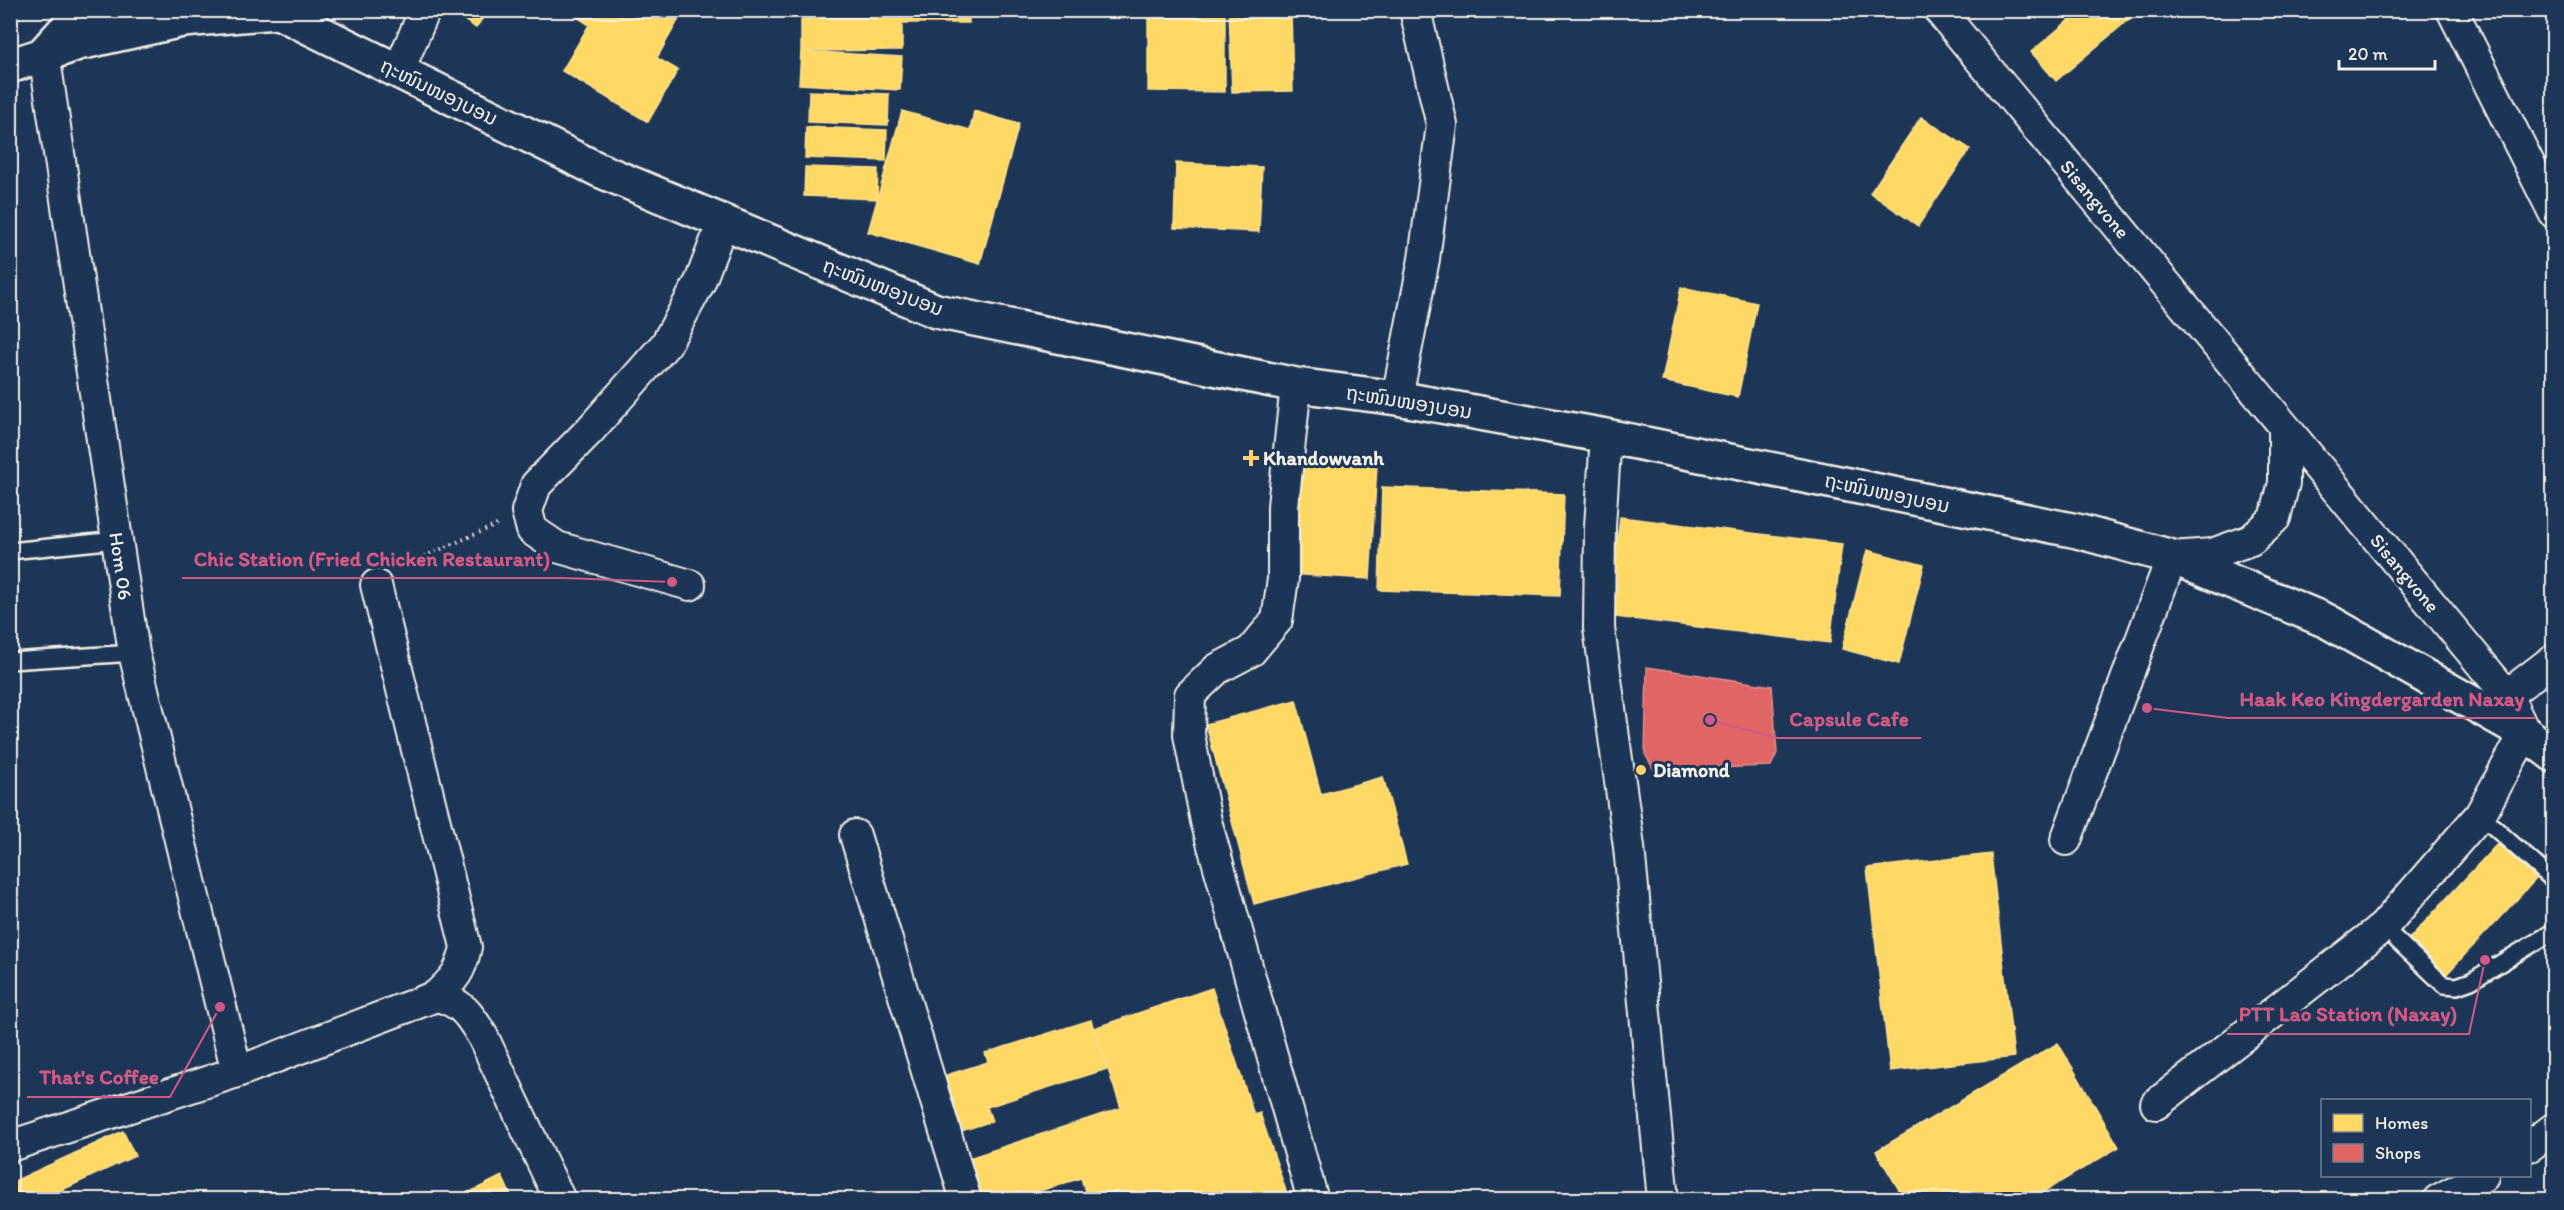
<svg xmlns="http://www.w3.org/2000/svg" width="2564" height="1210" viewBox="0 0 2564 1210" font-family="Itim,'Noto Sans Lao',sans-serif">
	<rect width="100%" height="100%" fill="#1d3557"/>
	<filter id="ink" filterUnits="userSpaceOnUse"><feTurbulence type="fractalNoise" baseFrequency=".0167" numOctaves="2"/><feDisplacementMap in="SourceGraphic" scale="12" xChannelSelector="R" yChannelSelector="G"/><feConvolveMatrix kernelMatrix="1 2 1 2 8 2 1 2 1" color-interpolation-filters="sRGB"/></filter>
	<g filter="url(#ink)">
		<!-- homes -->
		<path fill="#ffd966" stroke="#fce08d" stroke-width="1.5" d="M449,10H488L476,28Z
			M684,10L657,58L678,70L648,122L562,71L589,25L567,10Z
			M801,10H969V23H902V50L801,51Z
			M1148,10H1225V92L1148,91Z
			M1229,10H1291L1293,91L1232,92Z
			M2081,10H2140L2056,81L2031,52Z
			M801,51L902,57L900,90L799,84Z
			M809,91L889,94L888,125L808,122Z
			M902,111L970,130L974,111L1019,124L980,264L868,232Z
			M1921,117L1970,149L1918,226L1870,193Z
			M806,127L887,130L886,161L805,158Z
			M1176,163L1262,167L1259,232L1174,228Z
			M805,167L878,169L877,199L804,196Z
			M1681,287L1757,303L1738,397L1662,381Z
			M1294,461L1377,466L1370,579L1287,574Z
			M1382,487L1564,494L1560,596L1379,590Z
			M1620,517L1842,544L1830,643L1608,616Z
			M1867,550L1924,565L1899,664L1842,649Z
			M1296,700L1321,794L1383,777L1407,864L1254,904L1206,724Z
			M2498,843L2536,879L2445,976L2407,941Z
			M1991,854L2014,1057L1890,1071L1867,868Z
			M1212,988L1254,1115L1260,1113L1289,1200H1088L1081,1178L1030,1194L1032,1200H976L963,1160L1121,1108L1094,1028Z
			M1091,1020L1107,1069L987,1107L992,1121L955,1133L937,1078L988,1062L985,1053Z
			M2058,1043L2119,1147L2030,1200H1905L1876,1151Z
			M123,1131L135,1156L41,1200H10V1183Z
			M502,1176L513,1200H454Z"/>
		<!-- shops -->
		<path fill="#e06666" stroke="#e6908d" stroke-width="1.5" d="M1647,667L1772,686L1777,753L1771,766L1654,770L1645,754Z"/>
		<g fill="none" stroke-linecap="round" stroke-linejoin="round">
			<defs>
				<path id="service" d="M10,551L117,540
					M10,661L134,653
					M2480,815L2554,881
					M2383,927L2444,985L2457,986L2471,981L2554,931"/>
				<path id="minor" d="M1939,10L2507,695L2525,733L2480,815L2383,927L2156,1104
					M2452,10L2554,213
					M44,53L134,653L237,1072
					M398,72L425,10
					M1296,385L1283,506V579L1277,620L1251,651L1217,669L1190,695L1189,735L1206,821L1313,1200
					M1397,398L1424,259L1442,125L1415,10
					M1606,436L1600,526L1599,628L1629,847L1663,1200
					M690,585L557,547L532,530L527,511L536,485L590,430L666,344L700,282L723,222
					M2507,695L2554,659
					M855,835L966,1200
					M2066,840L2172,557L2212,554L2251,540L2275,518L2284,483V427
					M436,996C462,1002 470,1015 483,1037L560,1200
					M10,1146L237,1072L436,996C454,979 461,972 466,947L376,585
					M2530,1146L2554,1128
					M2438,1200L2483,1176"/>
				<path id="tertiary" d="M274,10L599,170L936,311L1296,385L1397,398L1606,436L2077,531L2172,557L2327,621L2525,733L2554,755
					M84,42L183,20L276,12
					M44,53L83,10
					M10,66C42,54 75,48 103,30"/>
			</defs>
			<!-- service casing -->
			<use href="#service" stroke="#f4f1e8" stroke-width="20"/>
			<!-- minor casing -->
			<use href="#minor" stroke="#f4f1e8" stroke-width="34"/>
			<!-- tertiary casing -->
			<use href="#tertiary" stroke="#f4f1e8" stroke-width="38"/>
			<!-- path -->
			<path stroke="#f4f1e8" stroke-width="4" stroke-dasharray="1.5 4.5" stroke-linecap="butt" d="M402,566L499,524"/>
			<!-- service -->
			<use href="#service" stroke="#1d3557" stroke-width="15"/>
			<!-- minor -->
			<use href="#minor" stroke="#1d3557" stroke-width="30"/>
			<!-- tertiary -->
			<use href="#tertiary" stroke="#1d3557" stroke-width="33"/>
		</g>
	</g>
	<!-- markers -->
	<g fill="#ffd166" stroke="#1d3557" stroke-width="2">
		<path d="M1248 449h6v6h6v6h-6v6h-6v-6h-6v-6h6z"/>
		<circle cx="1641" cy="770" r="6"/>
	</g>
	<g text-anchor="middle" stroke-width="6" stroke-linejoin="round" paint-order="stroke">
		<!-- street labels -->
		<g font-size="20" fill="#f4f1e8" stroke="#1d3557">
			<text transform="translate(439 92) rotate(26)" y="7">ຖະໜົນໜອງບອນ</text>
			<text transform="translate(2095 199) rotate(50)" y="7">Sisangvone</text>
			<text transform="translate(883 287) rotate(21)" y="7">ຖະໜົນໜອງບອນ</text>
			<text transform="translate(1409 402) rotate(9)" y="7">ຖະໜົນໜອງບອນ</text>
			<text transform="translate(1887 493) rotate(12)" y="7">ຖະໜົນໜອງບອນ</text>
			<text transform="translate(121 566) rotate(82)" y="7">Hom 06</text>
			<text transform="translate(2405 573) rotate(50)" y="7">Sisangvone</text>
		</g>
		<!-- poi labels -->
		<g font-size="20" font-weight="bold" fill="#f4f1e8" stroke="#1d3557" text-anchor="start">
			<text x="1263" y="465">Khandowvanh</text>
			<text x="1653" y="777">Diamond</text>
		</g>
	</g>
	<!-- callouts -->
	<path fill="none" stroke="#d15985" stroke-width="2" d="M672 582L563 578H182M2147 708L2228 718H2536M1710 720L1777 738H1921M2485 960L2469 1034H2227M220 1007L170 1097H27"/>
	<g fill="#d15985" stroke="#1d3557" stroke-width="2">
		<circle cx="672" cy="582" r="6"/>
		<circle cx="2147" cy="708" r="6"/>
		<circle cx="1710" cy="720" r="6"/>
		<circle cx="2485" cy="960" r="6"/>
		<circle cx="220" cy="1007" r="6"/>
	</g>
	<g font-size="21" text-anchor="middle" font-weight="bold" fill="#d15985" stroke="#1d3557" stroke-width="6" stroke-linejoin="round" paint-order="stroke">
		<text x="372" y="566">Chic Station (Fried Chicken Restaurant)</text>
		<text x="2382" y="706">Haak Keo Kingdergarden Naxay</text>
		<text x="1849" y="726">Capsule Cafe</text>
		<text x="2348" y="1021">PTT Lao Station (Naxay)</text>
		<text x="99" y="1084">That's Coffee</text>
	</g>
	<!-- margin -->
	<rect width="2564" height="1210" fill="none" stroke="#1d3557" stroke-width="36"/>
	<rect x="18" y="18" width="2528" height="1174" fill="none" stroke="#f4f1e8" stroke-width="2" filter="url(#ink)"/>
	<!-- legend -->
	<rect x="2321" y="1099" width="210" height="78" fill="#1d3557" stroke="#738091" stroke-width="1.5"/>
	<rect x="2333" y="1114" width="30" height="18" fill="#ffd966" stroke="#738091" stroke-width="1.5"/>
	<text x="2375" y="1129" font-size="18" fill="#f4f1e8">Homes</text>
	<rect x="2333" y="1144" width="30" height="18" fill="#e06666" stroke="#738091" stroke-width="1.5"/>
	<text x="2375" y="1159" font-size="18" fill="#f4f1e8">Shops</text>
	<!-- scale -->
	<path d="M2339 60v9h96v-9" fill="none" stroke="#f4f1e8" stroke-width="3"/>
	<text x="2348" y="60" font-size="18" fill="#f4f1e8" stroke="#1d3557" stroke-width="4.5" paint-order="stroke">20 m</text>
</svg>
